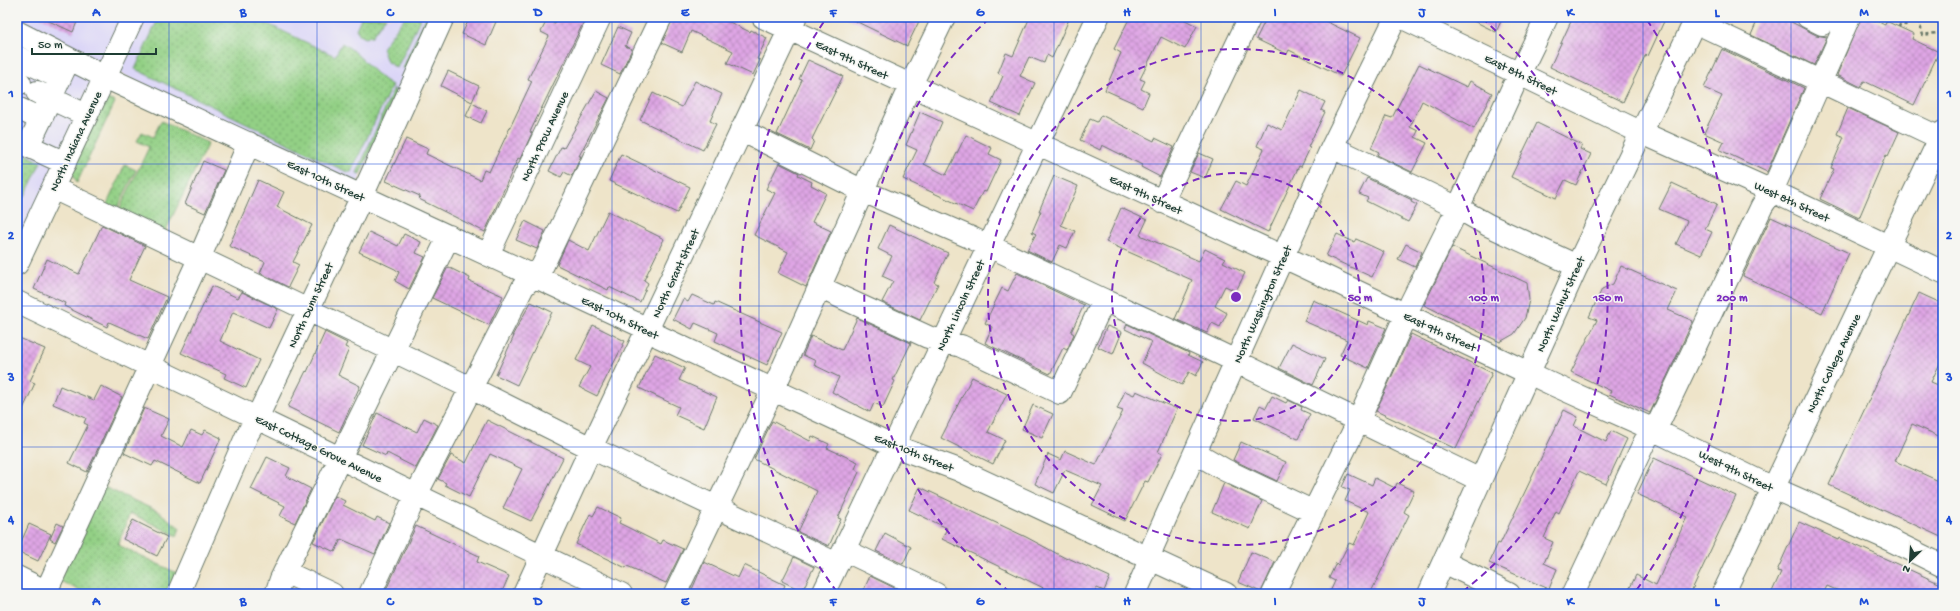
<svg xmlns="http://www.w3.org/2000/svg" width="1960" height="611" viewBox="0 0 1960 611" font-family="'Gochi Hand',sans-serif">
	<defs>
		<pattern id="grass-dots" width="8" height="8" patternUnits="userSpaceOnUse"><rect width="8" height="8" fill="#93d085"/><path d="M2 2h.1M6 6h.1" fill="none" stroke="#77aa6e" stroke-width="1.8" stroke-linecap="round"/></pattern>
		<pattern id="building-cross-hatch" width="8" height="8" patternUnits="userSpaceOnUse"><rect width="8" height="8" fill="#dfa6e5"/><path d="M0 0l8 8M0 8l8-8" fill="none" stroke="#b488ba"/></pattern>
	</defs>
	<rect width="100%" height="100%" fill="#f6f6f2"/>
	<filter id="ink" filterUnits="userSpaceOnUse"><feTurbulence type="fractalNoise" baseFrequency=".025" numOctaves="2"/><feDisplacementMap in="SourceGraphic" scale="8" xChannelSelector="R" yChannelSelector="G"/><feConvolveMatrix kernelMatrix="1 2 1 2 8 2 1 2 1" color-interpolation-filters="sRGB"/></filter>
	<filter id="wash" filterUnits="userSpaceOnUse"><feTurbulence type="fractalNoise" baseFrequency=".012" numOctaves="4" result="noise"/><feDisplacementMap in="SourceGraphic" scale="16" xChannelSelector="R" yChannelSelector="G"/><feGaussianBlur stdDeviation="0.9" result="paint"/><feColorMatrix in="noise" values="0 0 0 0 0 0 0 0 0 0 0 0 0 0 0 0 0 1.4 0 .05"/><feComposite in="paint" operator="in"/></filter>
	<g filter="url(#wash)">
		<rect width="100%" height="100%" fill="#eee4c9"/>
		<!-- built -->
		<path fill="#dbd6f7" d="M17,17H435L356,186L101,64L17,249Z"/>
		<!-- grass -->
		<path fill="url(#grass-dots)" stroke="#59865c" d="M159,17H253L335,56L342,43C361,54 372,74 392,85L351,172H347L135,69Z
			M358,17H386L372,36L365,38L360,35L356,29L361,18Z
			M405,17H421L397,68L387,62L382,48Z
			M426,17H430L407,67L402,69Z
			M394,88L396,94L360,174L357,173Z
			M105,98L115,102L77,183L71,172Z
			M161,121L208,143L164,234L118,212L149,147L137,141L142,132L153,137Z
			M17,149L41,162L25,196L19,194L21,188L17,187Z
			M125,165L136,170L116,211L106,206Z
			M100,485L159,512L180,528L177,536L130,513L118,545L179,574L171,594H87L58,580Z"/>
		<g id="blocks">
			<!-- building -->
			<path fill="url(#building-cross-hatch)" d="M40,17H79L73,32Z
				M470,17H498L486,45L462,34Z
				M558,17H586L530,132L532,133L520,159L518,158L485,232L419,199L420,196L386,181L406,139L428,149L426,154L480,180L484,170L489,172L532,81L528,79L549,36L541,32L547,20L555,23Z
				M673,17H719L750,32L751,30L767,38L757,59L760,60L753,75L727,63L733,51L691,31L682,52L662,43Z
				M847,17H921L907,46Z
				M1030,17H1070L1052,58L1047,55L1044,63L1029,57L1020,76L1035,83L1020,116L991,103L1003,76L998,73L1006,53L1013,56Z
				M1130,17H1179L1197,26L1185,49L1161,37L1140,79L1145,81L1141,89L1149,93L1143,107L1105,90L1121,53L1114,49Z
				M1267,17H1317L1360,38L1341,76L1289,50L1287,54L1256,39Z
				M1466,17H1503L1496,32Z
				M1573,17H1666L1648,56L1646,54L1623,102L1550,67Z
				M1759,17H1782L1816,35L1827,37L1814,65L1751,35Z
				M1861,17H1867L1885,25L1886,21L1914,34L1912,39L1939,52L1914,105L1864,81L1861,87L1837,75Z
				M618,27L631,33L625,46L632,49L620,74L601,65Z
				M1722,49L1804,88L1767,172L1720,150L1724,142L1704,133L1722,96L1704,88Z
				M808,60L843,76L812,139L814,141L810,150L777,134L802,80L799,79Z
				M1419,64L1467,87L1470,81L1492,93L1474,129L1422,101L1410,127L1418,131L1415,137L1427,143L1412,172L1377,155L1379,152L1371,148L1386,116L1392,118Z
				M448,71L479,86L472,102L441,86Z
				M695,81L722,94L710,121L716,124L703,150L640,120L653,93L682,107Z
				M1301,90L1325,102L1321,110L1325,112L1308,147L1310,148L1301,167L1299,166L1268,232L1221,209L1236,181L1246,186L1264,149L1257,146L1267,123L1282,130Z
				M596,91L609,98L579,156H581L572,176L564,172L561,177L549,171L561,147L564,148Z
				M472,103L487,111L481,123L466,116Z
				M1848,108L1899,132L1888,156L1886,155L1859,218L1820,199L1834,169L1831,168L1844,137L1837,134Z
				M920,112L942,122L924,164L946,175L966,135L992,148L989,154L1001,160L986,192L983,191L973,211L903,179L917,150L906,145Z
				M1101,115L1154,141L1155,138L1174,147L1160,177L1141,167L1142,165L1102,145L1100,150L1080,140L1090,119L1097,122Z
				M1537,123L1582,145L1580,149L1591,154L1576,185L1565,180L1556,198L1511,177Z
				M1199,153L1213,159L1205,178L1190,172Z
				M621,154L690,187L677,213L609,181Z
				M203,161L224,170L205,213L185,204Z
				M779,163L799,173L798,175L812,182L811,185L826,193L812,222L831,231L806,287L778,273L788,252L754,235L775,193L766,189Z
				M1054,176L1078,186L1061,225L1075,231L1067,248L1060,245L1052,262L1027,250L1036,234L1032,232L1041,211H1039Z
				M1367,178L1412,200L1411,202L1417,205L1408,222L1366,201L1368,198L1359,194Z
				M258,180L284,192L277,207L312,225L293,262L299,265L288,287L260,273L265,262L229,246Z
				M1672,183L1717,204L1705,229L1712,232L1701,255L1676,244L1687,221L1659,209Z
				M1121,208L1147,220L1140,235L1199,261L1205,249L1225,259L1223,262L1245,273L1236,291L1225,286L1215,306L1227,313L1220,327L1212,323L1207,333L1175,319L1192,280L1106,242Z
				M608,211L664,239L644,280L648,283L640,302L609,287L608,290L557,265L568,240L589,251Z
				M1771,217L1849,253L1822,313L1743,276Z
				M525,221L545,231L537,249L516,240Z
				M102,225L145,246L129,280L167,297L148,339L109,322L107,327L64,306L65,303L34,289L47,259L79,274Z
				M889,225L948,253L934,282L938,284L920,320L882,302L893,281L882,276L892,256L878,249Z
				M369,232L398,246L404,234L421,242L416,253L425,257L409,289L395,281L399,272L395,269L359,252Z
				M1337,234L1354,242L1356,239L1384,252L1372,277L1326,256Z
				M1406,244L1422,252L1415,267L1398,259Z
				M1452,247L1527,283L1529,300L1525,318L1514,334L1500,342L1424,305Z
				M1621,266L1677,291L1668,310L1693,321L1650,413L1609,394L1611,391L1571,372L1597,320L1589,317L1602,289L1613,284Z
				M448,267L470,278L469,281L503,296L489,325L432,298Z
				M1017,273L1084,305L1071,332L1074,334L1067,350L1063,348L1050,374L985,343L992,327L985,323L1002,288L1008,291Z
				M212,286L238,298L242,292L278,309L269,328L233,312L220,341L259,360L246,388L224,378L226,374L181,353Z
				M1919,293L1943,304V357L1931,382L1943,387V438L1912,424L1895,461L1943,483V538L1829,485Z
				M692,295L714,305L715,302L782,332L767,365L715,341L718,333L695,323L692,329L673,319L683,299L688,302Z
				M1313,300L1368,325L1369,321L1386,328L1368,368L1340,355L1347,340L1304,321Z
				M531,302L552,312L517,385L496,375L514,336H512Z
				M857,318L911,343L893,380L895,381L883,407L874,403L870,412L832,392L839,377L814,365L816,361L803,355L811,336L842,350Z
				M1127,324L1189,353L1188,355L1203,362L1196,376L1189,372L1182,385L1142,363L1152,342L1125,329Z
				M593,325L625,341L597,396L579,387L590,367L576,360Z
				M1107,326L1122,332L1113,354L1098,347Z
				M325,332L347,343L345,347L349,349L338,375L360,386L339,432L288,407L306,371L307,372Z
				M1411,334L1492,373L1456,449L1376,411Z
				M17,337L45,349L30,381L35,383L17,422Z
				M1292,343L1325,359L1313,385L1279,368Z
				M655,354L685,368L679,380L717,397L704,428L675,415L679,407L639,388Z
				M972,377L1007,394L988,432L1005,440L993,464L941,438Z
				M60,386L94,400L101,386L122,397L87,472L69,463L88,425L84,423L86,418L53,404Z
				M1125,391L1134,395L1136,391L1177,409L1158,452L1162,454L1148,482L1145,481L1125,521L1092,505L1102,486L1065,470L1054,493L1035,484L1048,454L1061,460L1065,451L1096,465L1123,411L1117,409Z
				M1272,396L1286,403L1288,400L1302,407L1301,410L1310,414L1298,439L1254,418L1260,405L1266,408Z
				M1033,405L1053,414L1042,438L1022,429Z
				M144,408L169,419L161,436L183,447L191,430L202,435L205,430L221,438L200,483L155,461L152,466L124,453Z
				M1564,410L1578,417L1574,426L1606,442L1611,431L1627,439L1606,484L1579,471L1559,513L1556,511L1544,538L1553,542L1544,563L1557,569L1549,589L1489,563L1498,543L1500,544Z
				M377,413L417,432L424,418L438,425L416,468L387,453L386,456L362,445Z
				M487,420L563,458L531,521L503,508L522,469L490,454L469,497L445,485L446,483L438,479L451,455L466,463Z
				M772,421L810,441L812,436L829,444L827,448L858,462L855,469L859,472L838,518L841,519L829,546L798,532L817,491L754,459Z
				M1241,442L1286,462L1277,481L1233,460Z
				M267,457L290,468L286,476L311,489L295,523L280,516L285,506L251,489Z
				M1654,458L1736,496L1690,594H1627L1636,575L1656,585L1687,517L1637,494Z
				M1348,474L1372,485L1375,478L1395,488L1397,483L1414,491L1404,512L1409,515L1370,594H1329L1335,581L1329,578L1336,563L1338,565L1349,543L1354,545L1369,512L1345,501L1350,490L1342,487Z
				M1224,483L1262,501L1250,529L1212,512Z
				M920,487L1026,537L1067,559L1068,558L1110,577L1104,591L1097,588L1094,594H1056L942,539L947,528L909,510Z
				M335,496L345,501L343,505L375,521L377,517L389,523L375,554L341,539L335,552L313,542Z
				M598,507L621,518L619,523L661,544L663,540L683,549L666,583L627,566L626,568L576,544L590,514L593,516Z
				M133,520L167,537L157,556L123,539Z
				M1799,522L1839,540L1840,538L1943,585V594H1846L1827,586L1823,594H1771L1781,572L1777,571Z
				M57,523L63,526L55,542L50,539Z
				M29,524L51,534L38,561L17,551Z
				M416,526L479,556L477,562L509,576L501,594H384Z
				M885,533L911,547L903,564L876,551Z
				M1251,552L1275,562L1261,592L1238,582Z
				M794,557L814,567L802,591L782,581Z
				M704,562L738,578L744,565L785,585L781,594H690Z
				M870,576L907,594H862Z"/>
		</g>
	</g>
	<g filter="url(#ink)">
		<use href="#blocks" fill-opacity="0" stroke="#677768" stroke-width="1"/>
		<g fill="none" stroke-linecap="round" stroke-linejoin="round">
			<defs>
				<path id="minor" d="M763,17L1303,266L1554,385L1652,429L1773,488L1884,537L1943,566
					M1401,17L1640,132L1772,191L1943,272
					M1808,17L1822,24L1825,17
					M1695,22L1940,138
					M17,32L105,77L648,329L660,337L894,446L959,470L1226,594
					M17,57L60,78
					M17,82L20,83
					M37,92L86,115
					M17,108L41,119L28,146L65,163
					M41,119L69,59
					M741,130L863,191L974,239L1104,300L1060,393L961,346L928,337L819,287
					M1332,147L1458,208L1488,225L1577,266
					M53,188L471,388L591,448L837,564
					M1162,202L1250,17
					M488,255L600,17
					M17,264L133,17
					M1104,300L1219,353L1480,480
					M17,302L621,594
					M1196,453L1225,470L1314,512
					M844,550L936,594
					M1444,562L1509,594
					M285,572L332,594
					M17,577L51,594
					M45,594L199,259L249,143
					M178,594L247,435L257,418L362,196L443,17
					M276,594L281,579L449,236
					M370,594L416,495L523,287L542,267L661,17
					M524,594L591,448L795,18
					M675,594L778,379L905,97L944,17
					M823,594L1098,17
					M1135,594L1145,572L1153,546L1332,147L1396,17
					M1273,594L1358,422L1411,303L1458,208L1513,87L1547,17
					M1573,594L1644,443L1652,429L1660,420L1762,206L1772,191L1849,17"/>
				<path id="major" d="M1429,594L1577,266L1697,17
					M1723,594L1943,132"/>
			</defs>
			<!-- minor casing -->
			<use href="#minor" stroke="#677768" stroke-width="24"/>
			<!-- major casing -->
			<use href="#major" stroke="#677768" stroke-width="24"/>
			<!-- path -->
			<path stroke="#677768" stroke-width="2.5" stroke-dasharray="3 3" stroke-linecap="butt" d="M1895,17L1896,20L1905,25L1918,19L1923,35L1943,32
				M1899,27L1901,22"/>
			<!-- minor -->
			<use href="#minor" stroke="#fff" stroke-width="22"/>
			<!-- major -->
			<use href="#major" stroke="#fff" stroke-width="22"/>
		</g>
	</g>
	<!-- grid -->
	<path fill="none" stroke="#1d4ed8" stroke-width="1" stroke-opacity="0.55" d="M169,17V594M317,17V594M464,17V594M612,17V594M759,17V594M906,17V594M1054,17V594M1201,17V594M1348,17V594M1496,17V594M1643,17V594M1791,17V594M17,164H1943M17,306H1943M17,447H1943"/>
	<!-- distance rings -->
	<g fill="none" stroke="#7b2cbf" stroke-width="2" stroke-dasharray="7 5">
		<circle cx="1236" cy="297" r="124"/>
		<circle cx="1236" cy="297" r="248"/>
		<path d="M1010 592A372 372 0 0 1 990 18M1482 18A372 372 0 0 1 1462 592"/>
		<path d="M837 592A496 496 0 0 1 825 20M1647 20A496 496 0 0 1 1635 592"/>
	</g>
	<g text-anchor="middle" stroke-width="3" stroke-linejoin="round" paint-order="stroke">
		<!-- street labels -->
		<g font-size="12" fill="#1f3d34" stroke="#f6f6f2">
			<text transform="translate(852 59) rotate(25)" y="4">East 9th Street</text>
			<text transform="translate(1521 74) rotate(26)" y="4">East 8th Street</text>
			<text transform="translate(544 136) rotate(-65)" y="4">North Prow Avenue</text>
			<text transform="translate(75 141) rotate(-65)" y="4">North Indiana Avenue</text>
			<text transform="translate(326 180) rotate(25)" y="4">East 10th Street</text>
			<text transform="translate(1146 194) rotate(25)" y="4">East 9th Street</text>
			<text transform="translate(1792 201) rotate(25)" y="4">West 8th Street</text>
			<text transform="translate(675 273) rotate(-65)" y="4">North Grant Street</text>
			<text transform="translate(1262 304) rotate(-66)" y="4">North Washington Street</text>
			<text transform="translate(1560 304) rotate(-66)" y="4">North Walnut Street</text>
			<text transform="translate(310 305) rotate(-65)" y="4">North Dunn Street</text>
			<text transform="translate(960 305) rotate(-65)" y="4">North Lincoln Street</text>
			<text transform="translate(620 317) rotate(26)" y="4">East 10th Street</text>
			<text transform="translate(1440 331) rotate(25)" y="4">East 9th Street</text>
			<text transform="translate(1833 363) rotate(-64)" y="4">North College Avenue</text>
			<text transform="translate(319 448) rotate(26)" y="4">East Cottage Grove Avenue</text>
			<text transform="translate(914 452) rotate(22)" y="4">East 10th Street</text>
			<text transform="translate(1736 470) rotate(26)" y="4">West 9th Street</text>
		</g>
	</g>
	<circle cx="1236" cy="297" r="6" fill="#7b2cbf" stroke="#f6f6f2" stroke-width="2"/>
	<g font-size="12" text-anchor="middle" font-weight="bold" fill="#7b2cbf" stroke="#f6f6f2" stroke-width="3" stroke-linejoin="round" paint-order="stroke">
		<text x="1360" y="301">50 m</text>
		<text x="1484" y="301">100 m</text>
		<text x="1608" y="301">150 m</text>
		<text x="1732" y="301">200 m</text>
	</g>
	<!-- margin -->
	<rect width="1960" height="611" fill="none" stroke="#f6f6f2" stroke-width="44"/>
	<!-- north arrow -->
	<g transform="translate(1910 561) rotate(205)" stroke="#f6f6f2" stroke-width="3" paint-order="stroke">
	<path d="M0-3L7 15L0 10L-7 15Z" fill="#1f3d34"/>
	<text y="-6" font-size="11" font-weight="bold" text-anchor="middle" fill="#1f3d34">N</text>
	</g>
	<!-- scale -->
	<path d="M32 48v6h124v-6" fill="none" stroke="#1f3d34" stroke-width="2"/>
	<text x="38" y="48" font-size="12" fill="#1f3d34" stroke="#f6f6f2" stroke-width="3" paint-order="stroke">50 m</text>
	<rect x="22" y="22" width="1916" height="567" fill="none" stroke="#1d4ed8" stroke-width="1.5"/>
	<g font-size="13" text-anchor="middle" font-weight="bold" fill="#1d4ed8">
		<text x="96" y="16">A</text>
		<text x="243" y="16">B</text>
		<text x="390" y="16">C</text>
		<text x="538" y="16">D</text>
		<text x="685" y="16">E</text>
		<text x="833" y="16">F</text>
		<text x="980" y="16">G</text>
		<text x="1127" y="16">H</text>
		<text x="1275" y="16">I</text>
		<text x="1422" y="16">J</text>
		<text x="1570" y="16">K</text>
		<text x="1717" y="16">L</text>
		<text x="1864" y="16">M</text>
		<text x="11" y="97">1</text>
		<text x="1949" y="97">1</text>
		<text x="11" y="239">2</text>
		<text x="1949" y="239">2</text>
		<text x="11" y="381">3</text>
		<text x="1949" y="381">3</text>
		<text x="11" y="523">4</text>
		<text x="1949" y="523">4</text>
		<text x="96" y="605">A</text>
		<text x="243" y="605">B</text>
		<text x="390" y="605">C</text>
		<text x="538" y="605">D</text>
		<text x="685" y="605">E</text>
		<text x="833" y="605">F</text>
		<text x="980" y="605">G</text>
		<text x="1127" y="605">H</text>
		<text x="1275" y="605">I</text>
		<text x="1422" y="605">J</text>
		<text x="1570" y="605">K</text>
		<text x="1717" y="605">L</text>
		<text x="1864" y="605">M</text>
	</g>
</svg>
